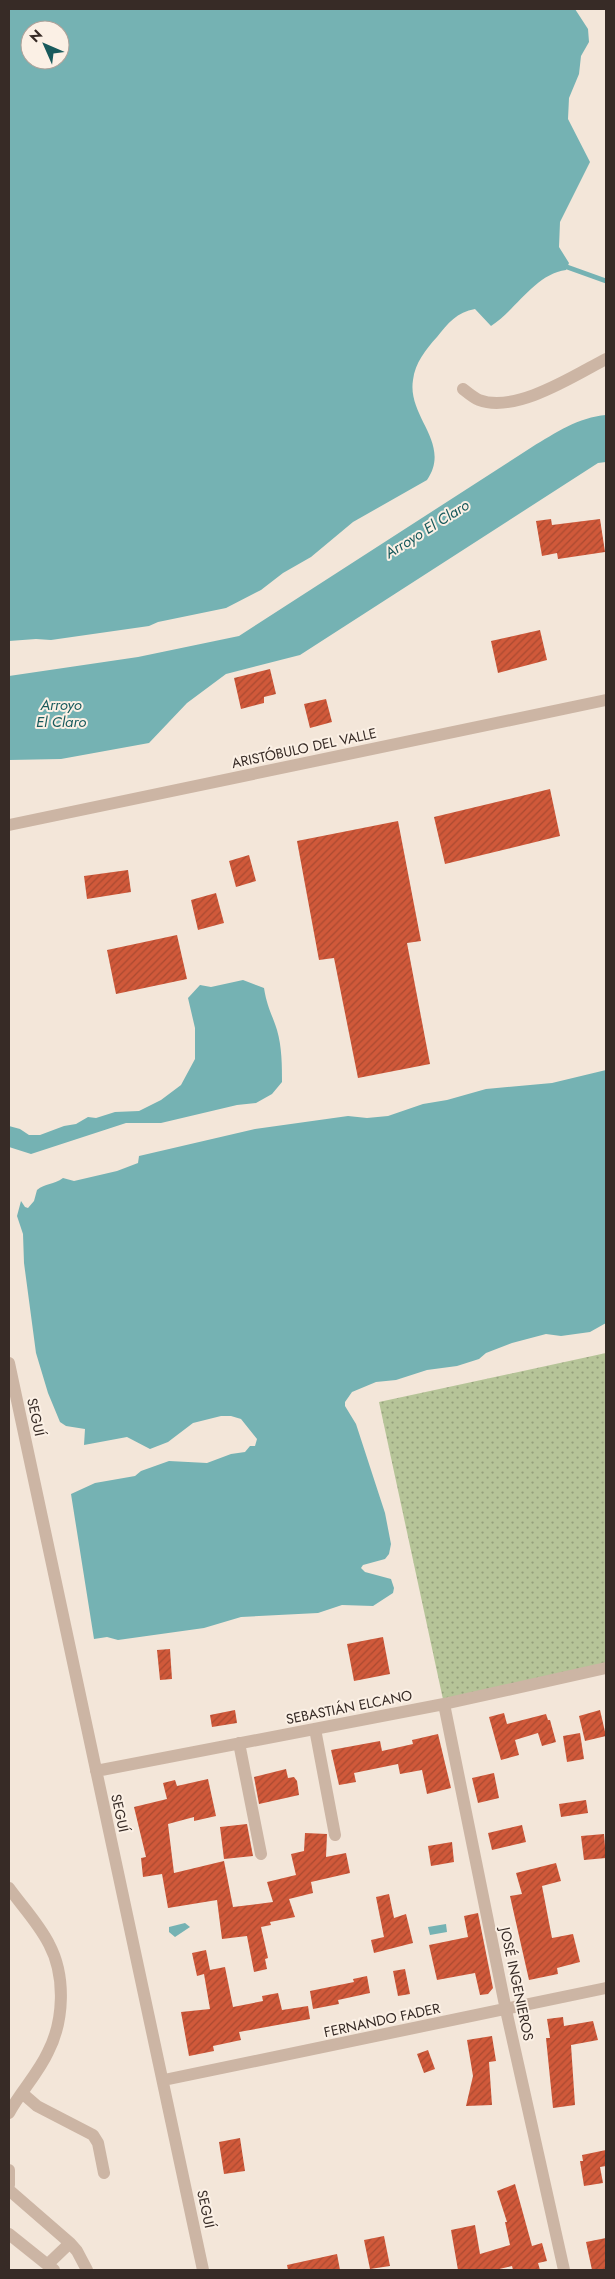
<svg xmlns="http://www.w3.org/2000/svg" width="615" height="2279" viewBox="0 0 615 2279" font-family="Jost,sans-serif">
	<defs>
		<pattern id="grass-dots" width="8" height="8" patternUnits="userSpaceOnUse" patternTransform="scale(1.25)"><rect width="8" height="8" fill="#b6c498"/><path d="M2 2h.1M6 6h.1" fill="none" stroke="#959f7c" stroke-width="1.8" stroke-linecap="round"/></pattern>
		<pattern id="building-hatch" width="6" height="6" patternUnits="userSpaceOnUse" patternTransform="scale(1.25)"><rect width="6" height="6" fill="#d0593a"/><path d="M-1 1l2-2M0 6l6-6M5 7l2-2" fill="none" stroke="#aa4a31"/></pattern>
	</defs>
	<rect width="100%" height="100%" fill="#f3e6d9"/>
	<!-- grass -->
	<path fill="url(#grass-dots)" d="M606,1353V1668L444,1704L379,1402Z"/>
	<!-- water -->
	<path fill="#75b2b3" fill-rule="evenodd" d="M9,9H575L588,29L589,42L581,56L579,74L569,98L568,119L590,162L560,222L559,247L569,263L566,270C535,274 516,310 491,326L475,309C457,312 448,323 437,337C426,349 415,363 413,380C407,417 452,443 427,480L353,522L311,557L283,573L261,590L226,608L158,622L149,626L51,640L36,639L9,641ZM30,30H60V60H30Z
		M606,415V462L598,463L300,655L226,674L187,703L149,743L61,759L9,760V676L138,657L239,636L532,447C555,433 579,417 606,415Z
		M243,980L264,988C267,1007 272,1014 277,1030C282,1047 282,1066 282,1082L272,1094L256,1103L237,1105L161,1123H126L31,1154L9,1147V1126L20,1129L29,1135H40L64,1126L76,1124L88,1117L96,1118L115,1112L139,1111L161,1100L181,1085L195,1059V1028L188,998L200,985L211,987Z
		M606,1070V1323L590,1332L561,1336L546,1334L512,1343L486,1353L479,1359L457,1366L427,1370L396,1380L376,1382L352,1392L345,1402V1406L356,1424L385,1513L391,1544L389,1554L385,1559L363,1565L361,1568L365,1572L391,1579L394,1588L393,1593L373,1606L342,1605L318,1613L241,1617L204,1628L118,1640L107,1637L94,1639L71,1494L95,1483L135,1476L141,1471L169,1461L207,1463L231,1454L245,1452L250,1446H255L257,1439L241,1419L231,1416H221L193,1423L168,1442L150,1449L127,1437L84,1445L85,1429L66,1426L60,1422L48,1393L36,1353L24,1263L23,1234L17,1216L21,1201L25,1207L28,1208L34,1201L37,1190C45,1183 54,1185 63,1178L74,1181L117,1171L138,1163L139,1156L255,1129L348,1116L367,1118L388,1116L423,1104L447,1100L486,1089L552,1083Z
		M185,1923L190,1927L175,1937L169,1932V1927Z
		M446,1924L447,1932L430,1935L428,1927Z"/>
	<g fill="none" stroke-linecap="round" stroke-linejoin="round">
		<!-- stream -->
		<path stroke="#75b2b3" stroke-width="5" d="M567,267L606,281"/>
	</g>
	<!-- building -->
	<path fill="url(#building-hatch)" d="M551,519L552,525L600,519L605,552L558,559L557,553L542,556L536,521Z
		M540,630L547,660L498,673L491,641Z
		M270,669L276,694L264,697V703L241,709L234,678Z
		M326,699L332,722L310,728L304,704Z
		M550,789L560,836L445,864L434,817Z
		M398,821L421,941L407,943L430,1064L358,1078L334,958L319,960L297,841Z
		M249,855L256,881L236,887L229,861Z
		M128,870L131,892L87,899L84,876Z
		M216,893L224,923L198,930L191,900Z
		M177,935L187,979L116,994L107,950Z
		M383,1637L390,1674L354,1681L347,1644Z
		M170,1649L172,1679L160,1680L157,1650Z
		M235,1710L237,1723L212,1727L210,1715Z
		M600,1710L606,1736L585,1741L579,1716Z
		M504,1713L507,1724L546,1714L548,1720H550L556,1742L542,1746L538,1733L515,1740L519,1755L501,1760L489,1717Z
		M580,1733L584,1759L567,1762L563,1736Z
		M438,1734L451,1788L427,1794L422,1770L400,1774L398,1764L354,1773L356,1782L339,1785L331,1750L380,1741L382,1751L413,1744L412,1740Z
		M286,1769L288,1778L294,1777L297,1781L299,1795L259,1804L254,1777Z
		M494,1773L499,1798L478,1803L472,1778Z
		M208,1779L216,1816L194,1821V1817L168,1824L174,1873L224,1861L233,1907L273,1902L267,1882L296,1875L291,1854L304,1851L305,1833L327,1834L326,1857L346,1853L350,1873L311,1882L313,1893L289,1899L295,1917L270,1922L271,1925L261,1927L268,1958L265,1959L267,1969L254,1972L247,1936L222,1939L217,1900L168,1908L162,1874L143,1877L141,1858L146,1857L134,1807L167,1799L163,1783L175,1780L177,1786Z
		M586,1800L588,1813L561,1817L559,1804Z
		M247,1824L253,1856L224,1859L220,1827Z
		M522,1825L526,1842L492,1850L488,1833Z
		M604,1834L606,1858L584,1860L581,1836Z
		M452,1842L454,1862L431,1866L428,1846Z
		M556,1863L561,1881L542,1886L552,1938L573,1934L580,1962L557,1968L558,1974L529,1980L510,1896L522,1894L516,1873Z
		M389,1894L394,1918L406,1914L413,1943L374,1953L371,1940L384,1937L376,1897Z
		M478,1913L493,1988L488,1994L480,1995L475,1973L437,1980L429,1945L468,1937L464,1916Z
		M206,1950L210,1970L225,1967L233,2007L263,2001L262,1996L278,1993L282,2010L308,2006L310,2019L239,2032L241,2040L213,2046L214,2051L189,2056L181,2012L210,2009L204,1974L197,1976L192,1953Z
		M405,1969L410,1994L398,1996L393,1971Z
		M367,1976L370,1993L338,2000L339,2004L313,2009L310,1991L354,1982L353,1979Z
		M563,2017L564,2026L593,2021L598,2040L571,2045L575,2105L553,2108L546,2038H550L547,2019Z
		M492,2036L496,2061L489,2062L492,2105L466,2106L473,2076L467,2040Z
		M428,2050L435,2069L424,2073L417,2054Z
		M240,2138L245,2171L224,2174L219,2142Z
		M606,2150V2166L600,2167L603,2183L584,2186L580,2161H583L582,2155Z
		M515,2184L532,2246L542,2243L547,2261L538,2263L540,2270H513L512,2266L495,2270H458L451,2230L475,2225L480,2254L510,2245L505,2222H507L497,2191Z
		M384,2236L390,2266L370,2269L364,2240Z
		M606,2238V2270H592L586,2242Z
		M337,2254L340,2270H288L287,2265Z"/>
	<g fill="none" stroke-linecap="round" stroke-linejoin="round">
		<!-- minor -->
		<path stroke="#ccb5a4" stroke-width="12" d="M463,389C468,393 474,398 479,400C516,414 575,375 606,359
			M9,825L606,700
			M9,1363L203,2270
			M444,1704L506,2010L564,2270
			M315,1729L335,1835
			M239,1743L261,1854
			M96,1771L444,1704L606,1668
			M9,1888C22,1906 39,1924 49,1944C66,1976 64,2021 48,2052C38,2074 20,2092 9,2113
			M164,2080L606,1988
			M22,2093L37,2106L93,2135L98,2143L104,2173
			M9,2170V2185
			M9,2190L70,2243L77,2251L87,2270
			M9,2234L54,2270
			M48,2264L70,2243"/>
	</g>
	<g text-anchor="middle" stroke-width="4" stroke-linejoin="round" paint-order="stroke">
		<!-- street labels -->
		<g font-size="14" fill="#372b26" stroke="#fbf0e5">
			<text transform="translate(304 748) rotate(-12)" y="5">ARISTÓBULO DEL VALLE</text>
			<text transform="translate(36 1417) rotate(78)" y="5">SEGUÍ</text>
			<text transform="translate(349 1707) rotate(-11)" y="5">SEBASTIÁN ELCANO</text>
			<text transform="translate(120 1813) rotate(78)" y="5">SEGUÍ</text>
			<text transform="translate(517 1984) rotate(78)" y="5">JOSÉ INGENIEROS</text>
			<text transform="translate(382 2020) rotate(-12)" y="5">FERNANDO FADER</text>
			<text transform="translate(206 2209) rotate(78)" y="5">SEGUÍ</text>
		</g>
		<!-- water labels -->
		<g font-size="15" font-style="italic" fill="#185a5c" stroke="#fbf0e5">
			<text transform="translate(427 529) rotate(-32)" y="5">Arroyo El Claro</text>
			<text x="61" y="710">Arroyo<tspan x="61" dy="17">El Claro</tspan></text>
		</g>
	</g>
	<!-- border -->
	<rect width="615" height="2279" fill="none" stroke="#372b26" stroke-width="20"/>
	<!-- north arrow -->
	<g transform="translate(45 45) rotate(315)"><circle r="24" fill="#fbf0e5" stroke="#ada199"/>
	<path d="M0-4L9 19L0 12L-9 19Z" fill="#185a5c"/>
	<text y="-8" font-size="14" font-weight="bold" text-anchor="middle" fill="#372b26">N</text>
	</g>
</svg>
